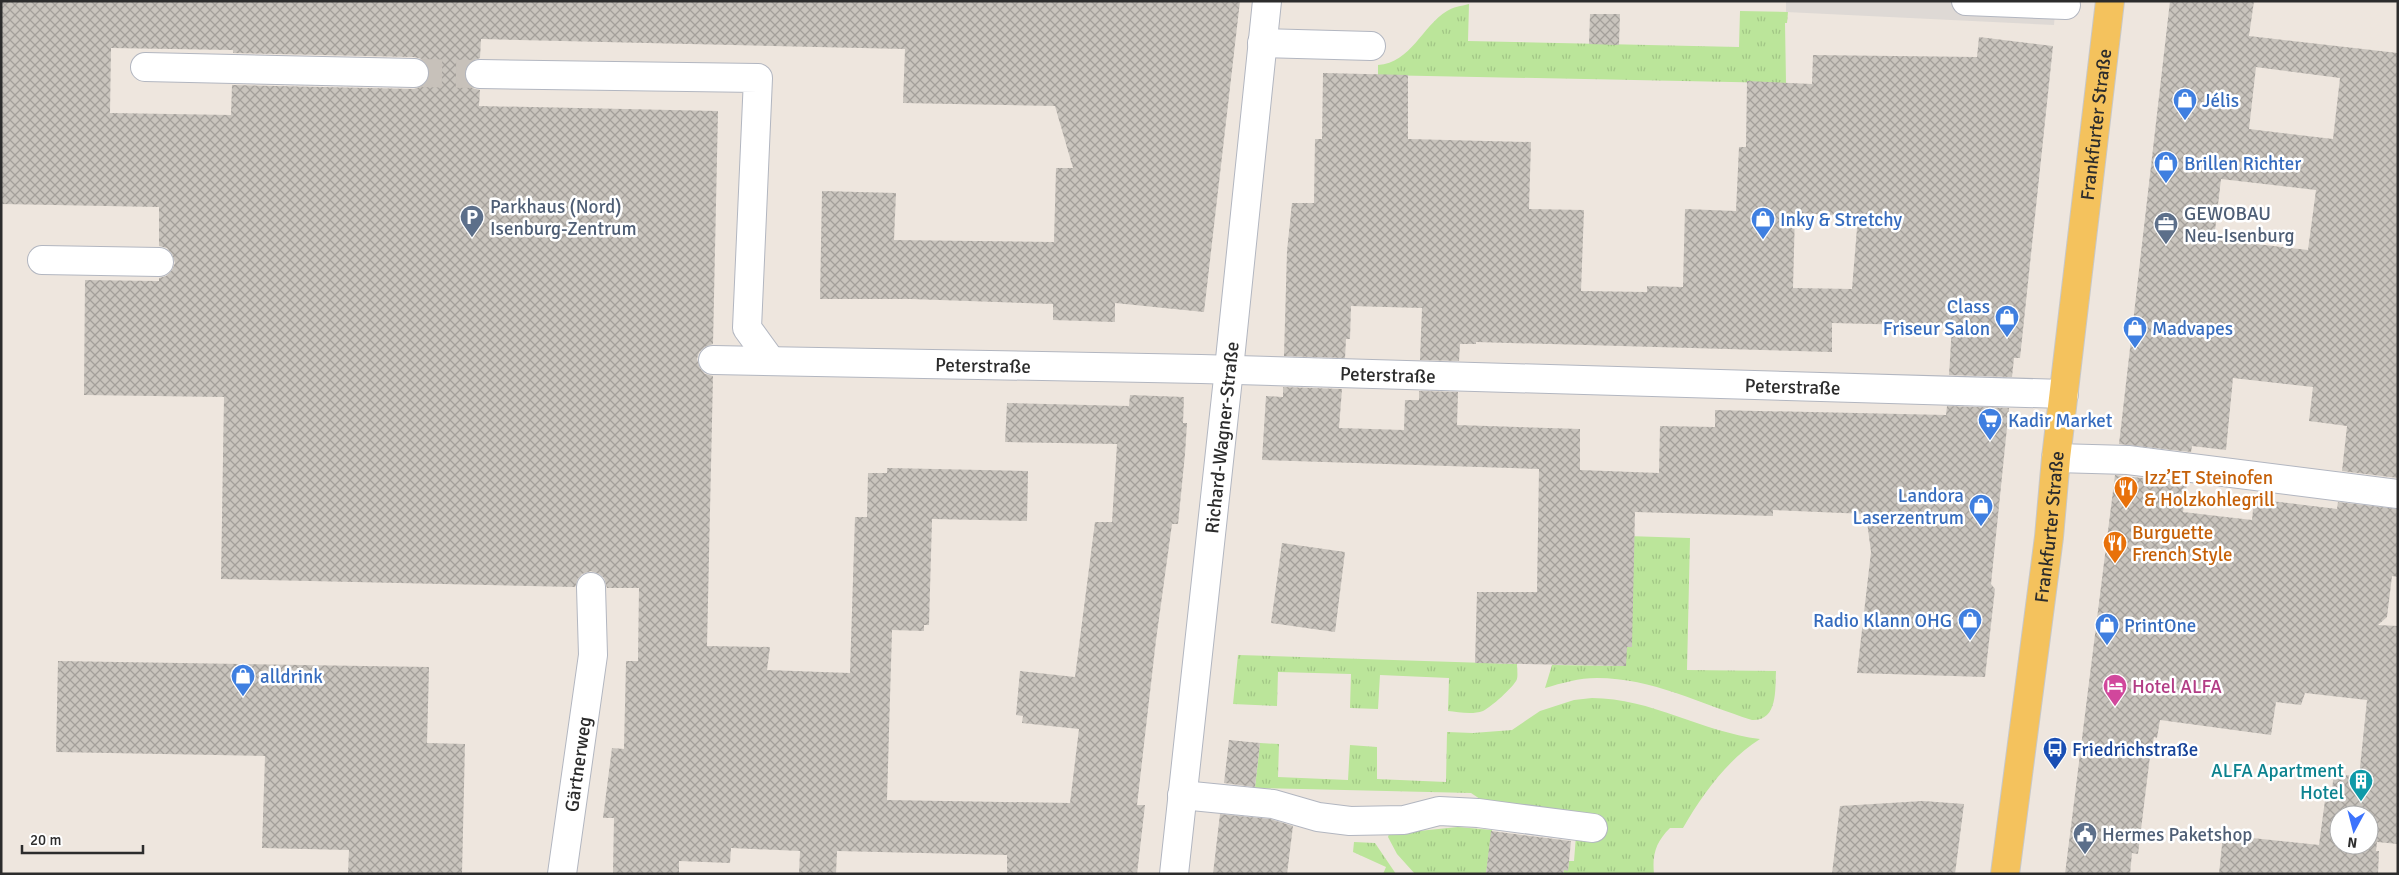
<svg xmlns="http://www.w3.org/2000/svg" width="2399" height="875" viewBox="0 0 2399 875" font-family="Signika,sans-serif">
	<defs>
		<pattern id="grass-tufts" width="24" height="20" patternUnits="userSpaceOnUse" patternTransform="scale(1.25)"><rect width="24" height="20" fill="#bbe59a"/><path d="M3 7l-1-3M5 7V3M7 7l1-3M15 17l-1-3M17 17v-4M19 17l1-3" fill="none" stroke="#a1c585"/></pattern>
		<pattern id="building-cross-hatch" width="8" height="8" patternUnits="userSpaceOnUse" patternTransform="scale(1.25)"><rect width="8" height="8" fill="#c9c4bd"/><path d="M0 0l8 8M0 8l8-8" fill="none" stroke="#a39f9a"/></pattern>
	</defs>
	<rect width="100%" height="100%" fill="#eee6de"/>
	<!-- grass -->
	<path fill="url(#grass-tufts)" d="M1469,4L1468,41L1739,47L1740,11L1788,12L1787,23H1785L1786,83L1378,75V65C1411,63 1422,26 1447,11C1453,7 1461,6 1469,4Z
		M1627,536L1690,538L1687,670L1776,671C1775,690 1778,721 1752,720C1701,704 1652,678 1597,678C1579,678 1562,683 1545,688L1552,665L1626,666Z
		M1238,655L1517,664C1517,668 1518,675 1517,679C1514,687 1490,708 1483,711C1472,715 1458,712 1448,711L1449,678L1380,675L1378,709L1350,708L1351,674L1278,672L1277,706L1233,704Z
		M1592,698C1651,698 1702,732 1760,739C1727,760 1702,795 1683,828H1670C1656,842 1652,854 1654,874H1563L1564,870H1568L1569,861H1574L1576,836L1480,799L1471,793L1255,788L1260,743L1279,744L1278,777L1348,780L1350,745L1377,747V779L1446,782L1447,732L1473,733L1512,730L1540,711L1574,700Z
		M1458,827L1492,830L1486,874H1415L1397,854L1388,837L1389,834Z
		M1354,842L1375,843L1396,874H1383L1386,867L1353,852Z"/>
	<!-- plaza -->
	<path fill="#ded9d5" d="M1786,1H2056L2054,25L1786,12Z"/>
	<!-- building -->
	<path fill="url(#building-cross-hatch)" fill-rule="evenodd" d="M1,1H1240L1204,312L1115,303V322L1053,320V304L911,299H820L822,191L896,193L894,240L1054,242L1056,168H1073L1055,106L903,103L905,49L481,39L480,58L472,61L466,66L464,73L467,82L472,88L480,90L479,106L718,111L713,344L705,347L699,352L697,359L700,368L705,374L713,376L707,646L770,647L767,670L850,673L855,517H867L868,473H887V468L1028,471L1027,521L932,519L929,625H924V631L892,630L887,800L1070,803L1079,729L1022,723L1023,716L1016,715L1020,671L1075,677L1095,522H1112L1117,444L1005,442L1007,403L1129,406L1130,395L1184,397L1183,423H1187L1185,454L1178,524H1172L1156,640L1137,805H1145L1137,874H1007V855L837,851L836,874H799L800,851L731,848L730,863L679,861V874H613L614,818H603L612,748L624,749L626,661H638L639,588H607L604,578L599,574L591,571L582,574L578,579L575,587L221,579L224,397L84,395L85,280L159,281V278L166,276L172,270L175,263L172,254L167,248L159,246V207L1,204ZM111,48L233,50V53L414,57L422,59L427,65L430,74L427,82L422,86L414,89L232,85L231,115L110,113Z
		M2170,1H2254L2249,36L2398,53V478L2342,471L2347,426L2309,421L2313,387L2233,378L2226,450L2192,446L2191,452L2119,444ZM2256,67L2340,78L2333,139L2249,129ZM2221,179L2316,190L2308,250L2214,239Z
		M1590,14H1620L1619,45L1589,44Z
		M1979,37L2053,46L2020,358H2014L2012,377L1949,375L1952,326L1832,323V352L1476,342V344H1460L1459,361L1420,360L1422,308L1351,306L1350,339H1346L1345,358L1284,356L1287,251L1292,203H1314L1315,139H1322L1323,73L1408,75V139L1531,142L1529,209L1584,210L1581,291L1647,292V286L1683,287L1685,209L1736,211L1739,147H1746L1747,81L1812,84L1813,55L1977,57ZM1795,213L1858,216L1852,289L1793,288Z
		M1283,387L1342,389L1339,428L1404,430L1405,400H1419V391L1458,392L1457,425L1580,429V470L1659,473L1660,426L1715,427V410L1946,415L1947,406L2009,408L1991,584L1995,589L1985,677L1857,673L1871,552L1866,514L1773,510V516L1635,512L1632,647H1627L1626,666L1475,663L1477,592H1537L1539,469L1262,460L1266,396L1283,397Z
		M2115,475L2187,483L2183,512L2252,520L2254,499L2337,509L2338,502L2398,509V577L2392,576L2387,617L2378,625L2398,626V844L2377,842L2376,851H2379L2378,874H2219L2223,835L2319,845L2326,793L2332,789L2334,773L2359,777L2367,700L2305,693L2301,705L2276,702L2271,735L2160,720L2157,738L2154,737L2150,756L2138,854L2132,853L2130,874H2065ZM2339,815H2369V845H2339Z
		M1282,543L1345,552L1335,632L1271,623Z
		M58,661L429,667L427,743L465,744L462,874H348L349,850L262,848L265,756L56,752Z
		M1229,740L1260,743L1255,787L1224,783Z
		M1923,801L1964,804L1955,874H1832L1840,806Z
		M1220,814L1270,819L1293,826L1287,874H1213Z
		M1491,831L1571,841L1568,871L1564,870L1563,874H1486Z"/>
	<g fill="none" stroke-linecap="round" stroke-linejoin="round">
		<!-- minor-tunnel -->
		<path stroke="#c7c1ba" stroke-width="28" stroke-dasharray="28 14" stroke-linecap="butt" d="M414,73L480,74"/>
		<defs>
			<g id="minor">
				<path d="M1966,1L2066,5"/>
				<path d="M1262,43L1371,46"/>
				<path d="M145,67L414,73"/>
				<path d="M480,74L758,78L747,328L771,361"/>
				<path d="M42,260L159,262"/>
				<path id="s1" d="M713,360L1201,369L2064,394"/>
				<path d="M2056,458L2128,460L2398,494"/>
				<path d="M1182,795L1273,804L1318,817L1350,821L1404,820L1439,811L1478,813L1593,828"/>
				<path id="s2" d="M562,874L593,655L591,587"/>
				<path id="s3" d="M1174,874L1229,369L1267,1"/>
			</g>
			<g id="major">
				<path id="s4" d="M2005,874L2049,537L2056,458L2110,1"/>
			</g>
		</defs>
		<!-- minor casing -->
		<use href="#minor" stroke="#b2b6c0" stroke-width="30"/>
		<!-- major casing -->
		<use href="#major" stroke="#c8c8c8" stroke-width="30"/>
		<!-- minor -->
		<use href="#minor" stroke="#fff" stroke-width="28"/>
		<!-- major -->
		<use href="#major" stroke="#f4c25d" stroke-width="28"/>
	</g>
	<!-- icons -->
	<defs>
		<symbol id="shop-pin" viewBox="-11 -11 22 30"><path d="M0 17L-7.5 6A9.5 9.5 0 1 1 7.5 6Z" fill="#3f7fe0" stroke="#fff"/><path d="M-5-2.5h2.3a2.7 3.5 0 0 1 5.4 0H5L5.5 6h-11ZM-1.5-2.5h3a1.5 2.3 0 0 0-3 0Z" fill="#fff"/></symbol>
		<symbol id="parking-pin" viewBox="-11 -11 22 30"><path d="M0 17L-7.5 6A9.5 9.5 0 1 1 7.5 6Z" fill="#5c6f8a" stroke="#fff"/><path d="M-3.5-5.5H1a3.5 3.5 0 0 1 0 7H-1V5.5H-3.5ZM-1-3.4V-.6H.8a1.4 1.4 0 0 0 0-2.8Z" fill="#fff"/></symbol>
		<symbol id="office-pin" viewBox="-11 -11 22 30"><path d="M0 17L-7.5 6A9.5 9.5 0 1 1 7.5 6Z" fill="#5c6f8a" stroke="#fff"/><path d="M-6-3h4V-5.5h4V-3h4V5H-6ZM-1-4.5V-3h2v-1.5ZM-6 0V1H6V0Z" fill="#fff"/></symbol>
		<symbol id="supermarket-pin" viewBox="-11 -11 22 30"><path d="M0 17L-7.5 6A9.5 9.5 0 1 1 7.5 6Z" fill="#3f7fe0" stroke="#fff"/><path d="M-6-5.5h2.5l.6 2H6L4.5 2H-2.5L-4.4-4H-6ZM-1.5 3.2a1.3 1.3 0 1 0 .1 0ZM3 3.2a1.3 1.3 0 1 0 .1 0Z" fill="#fff"/></symbol>
		<symbol id="restaurant-pin" viewBox="-11 -11 22 30"><path d="M0 17L-7.5 6A9.5 9.5 0 1 1 7.5 6Z" fill="#e8710a" stroke="#fff"/><path d="M-5-6h1v4h1v-4h1v4h1v-4h1v5L-1.5 .5V6h-2V.5L-5-1ZM5-6V6H3V1.5H1.5Q1.5-4 5-6Z" fill="#fff"/></symbol>
		<symbol id="hotel-pin" viewBox="-11 -11 22 30"><path d="M0 17L-7.5 6A9.5 9.5 0 1 1 7.5 6Z" fill="#d1479c" stroke="#fff"/><path d="M-6-4.5h1.5V1H6V5H4.5V3h-9V5H-6ZM-4 0a1.8 1.8 0 1 1 3.6 0ZM.5 0V-2.5h3Q6-2.5 6 0Z" fill="#fff"/></symbol>
		<symbol id="bus-pin" viewBox="-11 -11 22 30"><path d="M0 17L-7.5 6A9.5 9.5 0 1 1 7.5 6Z" fill="#1a4fb4" stroke="#fff"/><path d="M-5-6H5V4H4V6H2V4H-2V6H-4V4H-5ZM-3.5-4V0h7V-4ZM-3.5 1.2v1.5H-2V1.2ZM2 1.2v1.5H3.5V1.2Z" fill="#fff"/></symbol>
		<symbol id="building-pin" viewBox="-11 -11 22 30"><path d="M0 17L-7.5 6A9.5 9.5 0 1 1 7.5 6Z" fill="#0f9aa8" stroke="#fff"/><path d="M-4-6H4V6H1V3H-1V6H-4ZM-2.5-4.3h1.7v1.8h-1.7ZM.8-4.3h1.7v1.8H.8ZM-2.5-1h1.7V.8h-1.7ZM.8-1h1.7V.8H.8Z" fill="#fff"/></symbol>
		<symbol id="civic-pin" viewBox="-11 -11 22 30"><path d="M0 17L-7.5 6A9.5 9.5 0 1 1 7.5 6Z" fill="#5c6f8a" stroke="#fff"/><path d="M-.6-6.5H3V-4.5H.6V-3L4-1V1h2V6H-6V1h2V-1L-.6-3ZM-1.2 2.5V6h2.4V2.5Z" fill="#fff"/></symbol>
	</defs>
	<g fill-rule="evenodd">
		<use href="#shop-pin" x="2171" y="86" width="28" height="38"/>
		<use href="#shop-pin" x="2152" y="149" width="28" height="38"/>
		<use href="#parking-pin" x="458" y="203" width="28" height="38"/>
		<use href="#shop-pin" x="1749" y="205" width="28" height="38"/>
		<use href="#office-pin" x="2152" y="210" width="28" height="38"/>
		<use href="#shop-pin" x="1993" y="303" width="28" height="38"/>
		<use href="#shop-pin" x="2121" y="314" width="28" height="38"/>
		<use href="#supermarket-pin" x="1976" y="406" width="28" height="38"/>
		<use href="#restaurant-pin" x="2112" y="474" width="28" height="38"/>
		<use href="#shop-pin" x="1967" y="492" width="28" height="38"/>
		<use href="#restaurant-pin" x="2101" y="529" width="28" height="38"/>
		<use href="#shop-pin" x="1956" y="606" width="28" height="38"/>
		<use href="#shop-pin" x="2093" y="611" width="28" height="38"/>
		<use href="#shop-pin" x="229" y="662" width="28" height="38"/>
		<use href="#hotel-pin" x="2101" y="672" width="28" height="38"/>
		<use href="#bus-pin" x="2041" y="735" width="28" height="38"/>
		<use href="#building-pin" x="2347" y="767" width="28" height="38"/>
		<use href="#civic-pin" x="2071" y="820" width="28" height="38"/>
	</g>
	<g text-anchor="middle" stroke-width="5" stroke-linejoin="round" paint-order="stroke">
		<!-- shop labels -->
		<g font-size="19" fill="#366cbe" stroke="#fff" text-anchor="start">
			<text x="2202" y="107">Jélis</text>
			<text x="2184" y="170">Brillen Richter</text>
			<text x="1780" y="226">Inky &amp; Stretchy</text>
			<text x="1990" y="313" text-anchor="end">Class<tspan x="1990" dy="22">Friseur Salon</tspan></text>
			<text x="2152" y="335">Madvapes</text>
			<text x="2008" y="427">Kadir Market</text>
			<text x="1964" y="502" text-anchor="end">Landora<tspan x="1964" dy="22">Laserzentrum</tspan></text>
			<text x="1952" y="627" text-anchor="end">Radio Klann OHG</text>
			<text x="2124" y="632">PrintOne</text>
			<text x="260" y="683">alldrink</text>
		</g>
		<!-- street labels -->
		<g font-size="19" fill="#2c2c2c" stroke="#fff">
			<text dy="7" stroke="none"><textPath href="#s4" startOffset="755">Frankfurter Straße</textPath></text>
			<text dy="7" stroke="none"><textPath href="#s1" startOffset="270">Peterstraße</textPath></text>
			<text dy="7" stroke="none"><textPath href="#s1" startOffset="675">Peterstraße</textPath></text>
			<text dy="7" stroke="none"><textPath href="#s1" startOffset="1080">Peterstraße</textPath></text>
			<text dy="7" stroke="none"><textPath href="#s3" startOffset="439">Richard-Wagner-Straße</textPath></text>
			<text dy="7" stroke="none"><textPath href="#s4" startOffset="350">Frankfurter Straße</textPath></text>
			<text dy="7" stroke="none"><textPath href="#s2" startOffset="111">Gärtnerweg</textPath></text>
		</g>
		<!-- service labels -->
		<g font-size="19" fill="#4e5e75" stroke="#fff" text-anchor="start">
			<text x="490" y="213">Parkhaus (Nord)<tspan x="490" dy="22">Isenburg-Zentrum</tspan></text>
			<text x="2184" y="220">GEWOBAU<tspan x="2184" dy="22">Neu-Isenburg</tspan></text>
			<text x="2102" y="841">Hermes Paketshop</text>
		</g>
		<!-- food labels -->
		<g font-size="19" fill="#c56008" stroke="#fff" text-anchor="start">
			<text x="2144" y="484">Izz’ET Steinofen<tspan x="2144" dy="22">&amp; Holzkohlegrill</tspan></text>
			<text x="2132" y="539">Burguette<tspan x="2132" dy="22">French Style</tspan></text>
		</g>
		<!-- hotel labels -->
		<g font-size="19" fill="#b23c85" stroke="#fff" text-anchor="start">
			<text x="2132" y="693">Hotel ALFA</text>
		</g>
		<!-- transit labels -->
		<g font-size="19" fill="#164399" stroke="#fff" text-anchor="start">
			<text x="2072" y="756">Friedrichstraße</text>
		</g>
		<!-- culture labels -->
		<g font-size="19" fill="#0d838f" stroke="#fff" text-anchor="end">
			<text x="2344" y="777">ALFA Apartment<tspan x="2344" dy="22">Hotel</tspan></text>
		</g>
	</g>
	<!-- border -->
	<rect width="2399" height="875" fill="none" stroke="#2c2c2c" stroke-width="5"/>
	<!-- north arrow -->
	<g transform="translate(2354 830) rotate(187)"><circle r="24" fill="#ffffff" stroke="#ababab"/>
	<path d="M0-4L9 19L0 12L-9 19Z" fill="#3c73fd"/>
	<text y="-8" font-size="14" font-weight="bold" text-anchor="middle" fill="#2c2c2c">N</text>
	</g>
	<!-- scale -->
	<path d="M22 845v8h121v-8" fill="none" stroke="#2c2c2c" stroke-width="2.5"/>
	<text x="30" y="845" font-size="15" fill="#2c2c2c" stroke="#ffffff" stroke-width="4" paint-order="stroke">20 m</text>
</svg>
